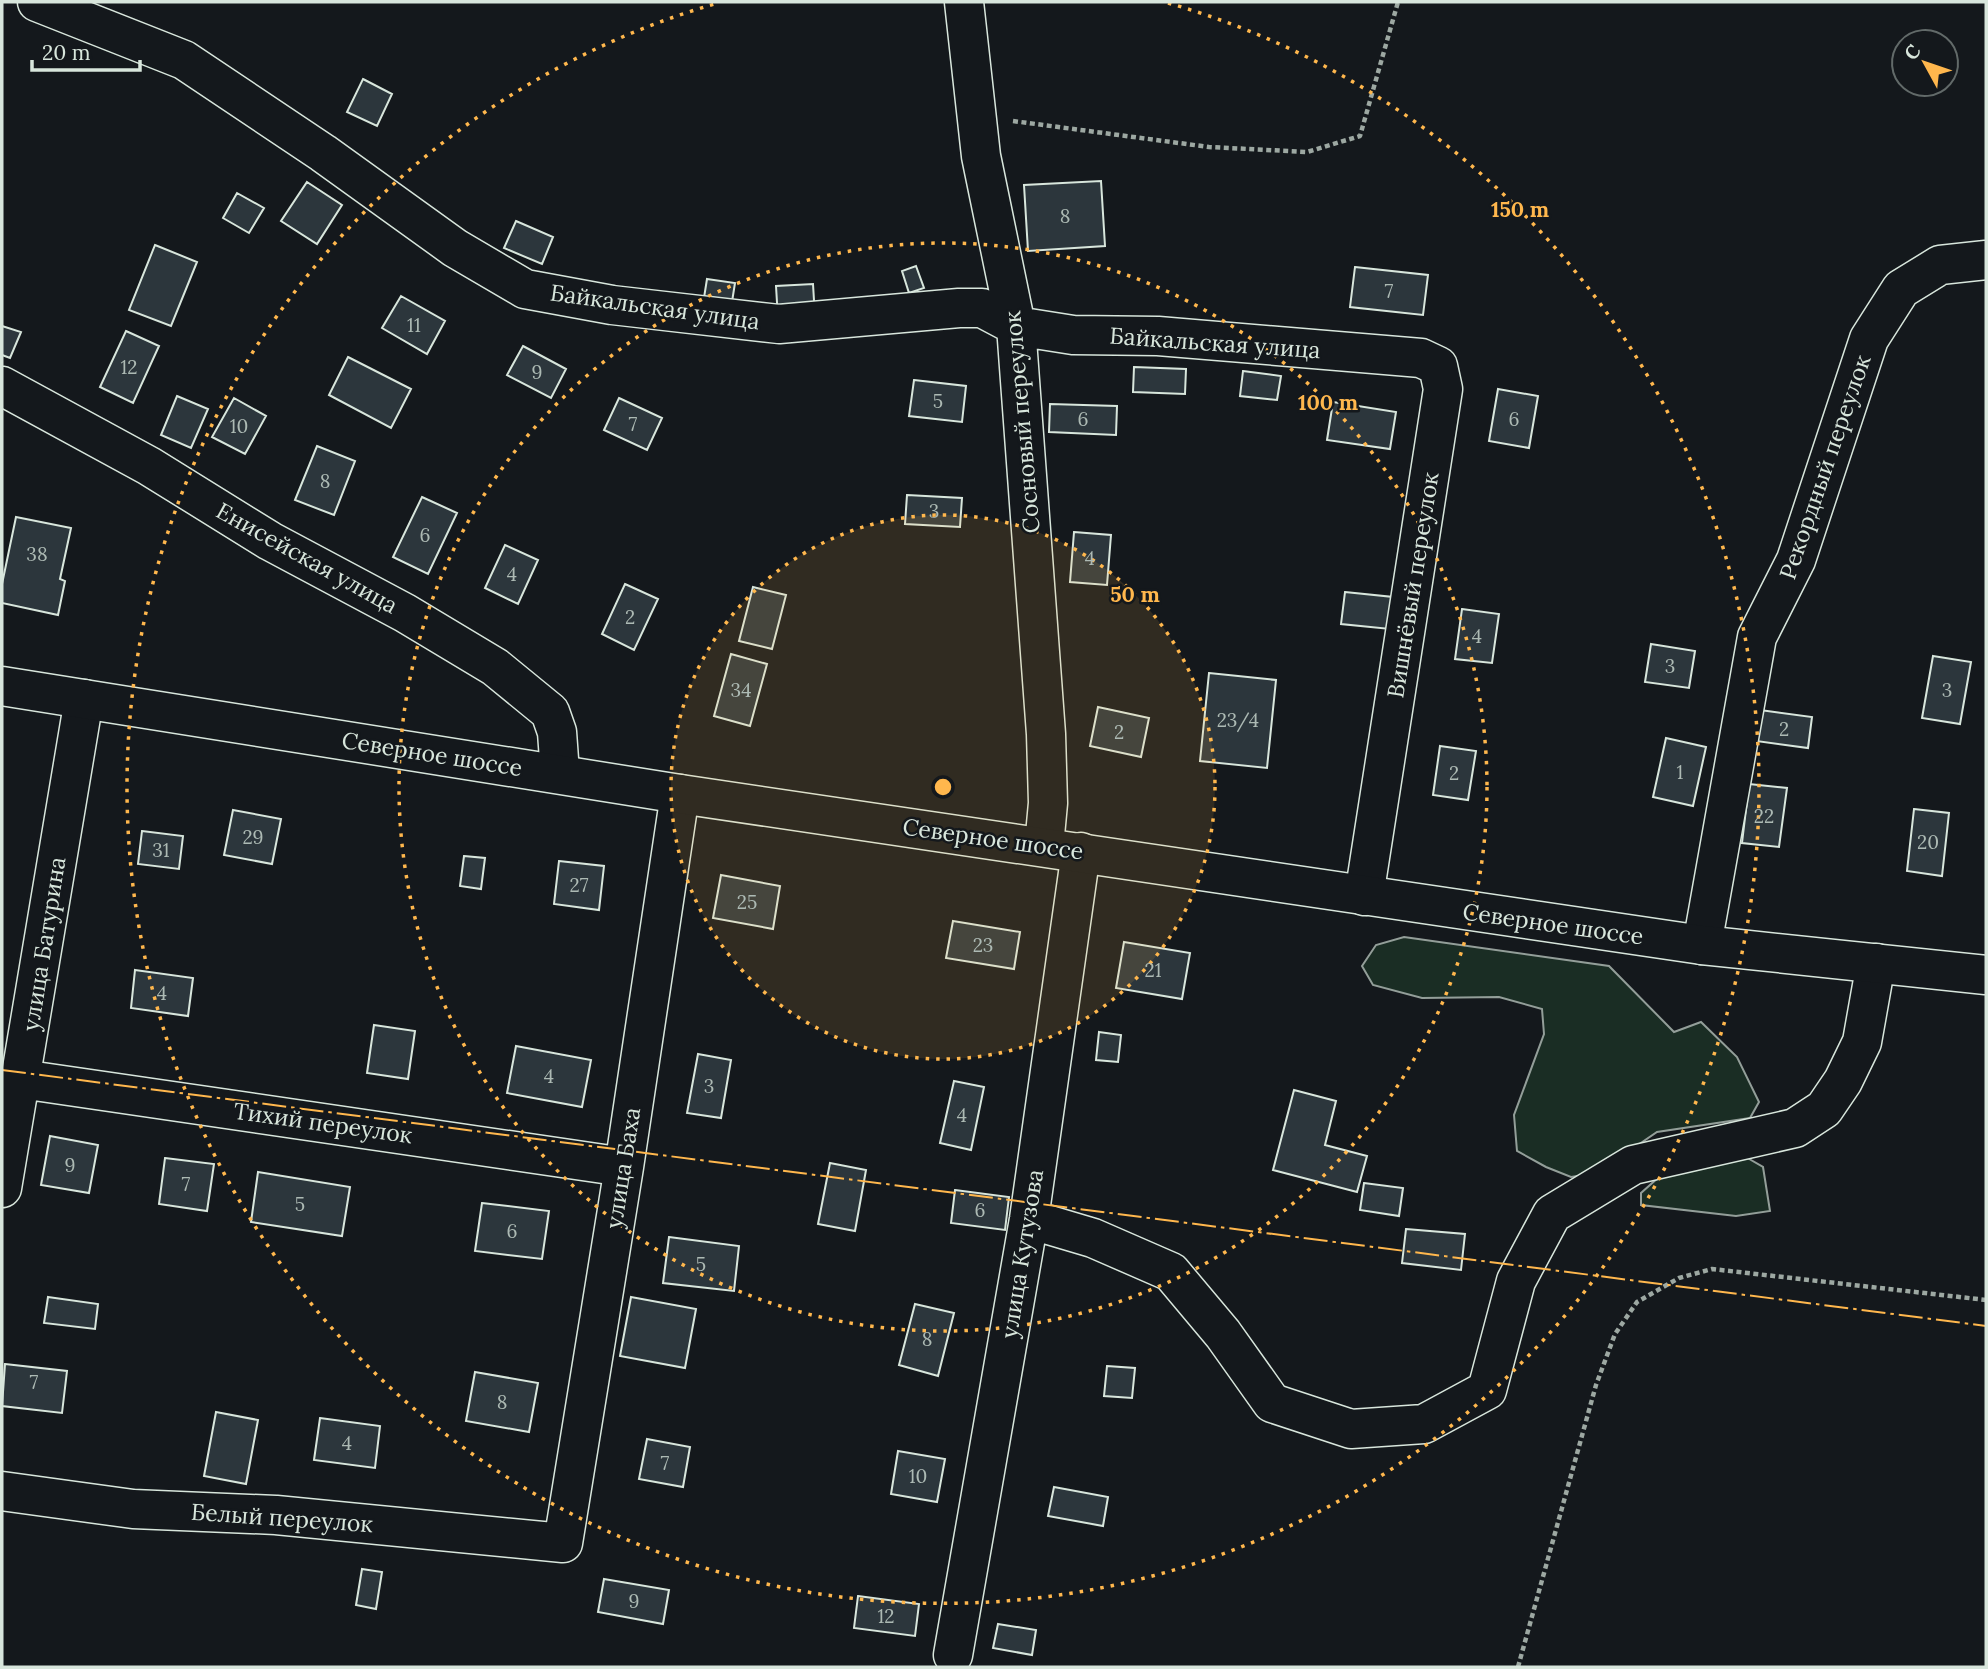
<svg xmlns="http://www.w3.org/2000/svg" width="1988" height="1669" viewBox="0 0 1988 1669" font-family="Lora,serif">
	<rect width="100%" height="100%" fill="#14181c"/>
	<!-- green -->
	<path fill="#1a2d24" stroke="#939e99" stroke-width="2" d="M1404,937L1609,966L1674,1032L1701,1022L1737,1057L1759,1102L1750,1118L1657,1132L1597,1173L1571,1177L1546,1167L1517,1151L1514,1115L1544,1034L1542,1009L1499,997L1422,998L1373,985L1362,966L1376,945Z
		M1744,1156L1763,1167L1770,1211L1736,1216L1641,1205V1193L1659,1177Z"/>
	<!-- building -->
	<path fill="#2c363c" stroke="#d8e6dc" stroke-width="2" d="M363,79L392,94L377,126L347,112Z
		M1101,181L1105,246L1028,251L1024,185Z
		M307,182L342,205L317,244L281,221Z
		M237,193L264,208L249,233L223,218Z
		M516,221L553,237L542,264L504,248Z
		M155,245L197,262L171,326L129,310Z
		M916,266L924,288L909,293L902,271Z
		M1355,267L1428,275L1423,315L1350,307Z
		M707,279L735,283L731,308L703,304Z
		M813,284L815,317L778,319L776,286Z
		M401,296L445,321L427,354L382,328Z
		M2,326L21,332L10,358L2,355Z
		M126,331L159,346L133,403L100,387Z
		M523,346L566,369L551,398L507,375Z
		M348,357L411,389L391,428L329,395Z
		M1134,367L1186,369L1185,394L1133,392Z
		M1243,371L1281,376L1277,400L1240,396Z
		M914,380L966,386L962,422L909,416Z
		M1498,389L1538,396L1529,448L1489,441Z
		M177,396L208,409L191,448L161,435Z
		M234,398L266,416L245,454L212,437Z
		M619,398L662,418L647,450L604,430Z
		M1333,402L1396,412L1390,449L1327,440Z
		M1050,404L1117,406L1116,435L1049,432Z
		M317,446L355,461L334,515L295,500Z
		M907,495L962,498L960,527L905,524Z
		M422,497L457,513L428,574L393,557Z
		M16,517L71,528L60,579L65,581L58,615L2,603V584Z
		M1074,532L1111,535L1107,585L1070,582Z
		M505,545L538,560L518,604L485,588Z
		M625,584L658,599L634,650L602,634Z
		M753,587L786,595L772,649L739,641Z
		M1345,592L1393,597L1390,629L1341,624Z
		M1462,609L1499,614L1492,663L1455,659Z
		M1651,644L1695,651L1689,688L1645,682Z
		M731,654L767,664L750,726L714,716Z
		M1933,656L1971,662L1960,724L1922,718Z
		M1209,673L1276,680L1267,768L1200,761Z
		M1098,707L1149,718L1141,757L1090,746Z
		M1760,710L1812,717L1808,748L1756,741Z
		M1666,738L1706,747L1693,806L1653,797Z
		M1440,746L1476,751L1468,800L1433,795Z
		M1749,784L1787,788L1779,847L1742,843Z
		M1914,809L1949,813L1942,876L1907,871Z
		M233,810L281,819L272,864L224,855Z
		M142,831L183,836L179,869L138,864Z
		M464,856L485,858L481,889L460,886Z
		M559,861L604,866L599,910L554,904Z
		M721,875L780,886L773,929L713,918Z
		M953,921L1020,932L1014,969L946,958Z
		M1124,942L1190,953L1182,999L1116,988Z
		M135,970L193,978L188,1016L131,1008Z
		M374,1025L415,1031L408,1079L367,1073Z
		M1099,1032L1121,1035L1118,1062L1096,1060Z
		M516,1046L591,1060L582,1107L507,1093Z
		M698,1054L731,1060L721,1118L687,1113Z
		M954,1081L984,1087L971,1150L940,1143Z
		M1294,1090L1336,1101L1325,1145L1367,1156L1357,1192L1273,1170Z
		M50,1136L98,1145L89,1193L41,1185Z
		M165,1158L214,1164L207,1211L159,1204Z
		M830,1163L866,1170L855,1231L818,1224Z
		M258,1172L350,1187L342,1236L251,1222Z
		M1364,1183L1403,1188L1399,1216L1360,1210Z
		M955,1190L1009,1197L1005,1230L951,1223Z
		M482,1203L549,1211L542,1259L475,1251Z
		M1406,1229L1465,1234L1461,1270L1402,1263Z
		M669,1237L739,1246L734,1291L663,1283Z
		M48,1297L98,1304L95,1329L44,1323Z
		M631,1297L696,1309L685,1368L620,1356Z
		M915,1304L954,1313L938,1376L899,1365Z
		M5,1364L67,1371L62,1413L2,1406Z
		M1107,1366L1135,1368L1132,1398L1104,1396Z
		M475,1372L538,1383L529,1432L466,1421Z
		M216,1412L258,1420L246,1484L204,1476Z
		M320,1418L380,1426L375,1468L314,1460Z
		M647,1439L690,1447L683,1487L639,1479Z
		M898,1451L945,1459L937,1502L891,1494Z
		M1054,1487L1108,1497L1103,1526L1048,1516Z
		M362,1569L382,1572L376,1609L356,1605Z
		M604,1579L669,1590L663,1624L598,1612Z
		M858,1596L919,1604L915,1636L854,1628Z
		M998,1624L1036,1630L1032,1655L993,1648Z"/>
	<g fill="none" stroke-linecap="round" stroke-linejoin="round">
		<defs>
			<path id="minor" d="M37,2L184,60L323,153L455,248L525,289L612,305L779,324L959,308H982L1016,326L1073,335L1158,336L1421,358L1438,366L1443,389L1364,896
				M964,2L981,156L1016,326L1046,734L1048,803L1044,846
				M2,386L149,466L270,541L405,613L495,667L550,712L557,732L560,773
				M1702,945L1757,637L1796,560L1869,339L1901,289L1940,265L1986,260
				M21,1079L624,1167
				M2,1188L84,699
				M1029,1219L1093,1238L1171,1272L1223,1334L1272,1403L1351,1429L1424,1424L1487,1390L1516,1281L1552,1214L1633,1165L1795,1128L1824,1109L1843,1081L1862,1042L1876,963
				M2,1491L133,1509L276,1515L563,1543L624,1167L680,794
				M953,1655L1029,1219L1081,852"/>
			<path id="major" d="M2,686L680,794L1702,945L1986,975"/>
		</defs>
		<!-- minor casing -->
		<use href="#minor" stroke="#d8e6dc" stroke-width="41"/>
		<!-- major casing -->
		<use href="#major" stroke="#d8e6dc" stroke-width="41"/>
		<!-- path -->
		<path stroke="#9da8a2" stroke-width="4.5" stroke-dasharray="5 3.5" stroke-linecap="butt" d="M1013,121L1209,147L1307,152L1360,136L1398,2
			M1518,1667L1596,1385L1615,1334L1637,1302L1679,1278L1712,1269L1986,1300"/>
		<!-- minor -->
		<use href="#minor" stroke="#14181c" stroke-width="38"/>
		<!-- major -->
		<use href="#major" stroke="#14181c" stroke-width="38"/>
		<!-- power -->
		<path stroke="#ffb74d" stroke-width="2" stroke-dasharray="24 5 3.5 5" stroke-linecap="butt" d="M2,1070L1986,1326"/>
	</g>
	<!-- distance rings -->
	<circle cx="943" cy="787" r="272" fill="#ffb74d" fill-opacity=".12"/>
	<g fill="none" stroke="#ffb74d" stroke-width="3.5" stroke-dasharray="3.5 7">
		<circle cx="943" cy="787" r="272"/>
		<circle cx="943" cy="787" r="544"/>
		<path d="M1168 3A816 816 0 1 1 718 3"/>
	</g>
	<g text-anchor="middle" stroke-width="5" stroke-linejoin="round" paint-order="stroke">
		<!-- number labels -->
		<g font-size="19" fill="#adbab4">
			<text x="1065" y="223">8</text>
			<text x="1389" y="298">7</text>
			<text x="414" y="332">11</text>
			<text x="129" y="374">12</text>
			<text x="537" y="379">9</text>
			<text x="938" y="408">5</text>
			<text x="1083" y="426">6</text>
			<text x="1514" y="426">6</text>
			<text x="633" y="431">7</text>
			<text x="239" y="433">10</text>
			<text x="325" y="488">8</text>
			<text x="934" y="518">3</text>
			<text x="425" y="542">6</text>
			<text x="37" y="561">38</text>
			<text x="1090" y="565">4</text>
			<text x="512" y="581">4</text>
			<text x="630" y="624">2</text>
			<text x="1477" y="643">4</text>
			<text x="1670" y="673">3</text>
			<text x="741" y="697">34</text>
			<text x="1947" y="697">3</text>
			<text x="1238" y="727">23/4</text>
			<text x="1784" y="736">2</text>
			<text x="1119" y="739">2</text>
			<text x="1680" y="779">1</text>
			<text x="1454" y="780">2</text>
			<text x="1764" y="823">22</text>
			<text x="253" y="844">29</text>
			<text x="1928" y="849">20</text>
			<text x="161" y="857">31</text>
			<text x="579" y="892">27</text>
			<text x="747" y="909">25</text>
			<text x="983" y="952">23</text>
			<text x="1153" y="977">21</text>
			<text x="162" y="1000">4</text>
			<text x="549" y="1083">4</text>
			<text x="709" y="1093">3</text>
			<text x="962" y="1122">4</text>
			<text x="70" y="1172">9</text>
			<text x="186" y="1191">7</text>
			<text x="300" y="1211">5</text>
			<text x="980" y="1217">6</text>
			<text x="512" y="1238">6</text>
			<text x="701" y="1271">5</text>
			<text x="927" y="1346">8</text>
			<text x="34" y="1389">7</text>
			<text x="502" y="1409">8</text>
			<text x="347" y="1450">4</text>
			<text x="665" y="1470">7</text>
			<text x="918" y="1483">10</text>
			<text x="634" y="1608">9</text>
			<text x="886" y="1623">12</text>
		</g>
		<!-- street labels -->
		<g font-size="23" fill="#d8e6dc" stroke="#14181c">
			<text transform="translate(655 307) rotate(8)" y="8">Байкальская улица</text>
			<text transform="translate(1215 343) rotate(4)" y="8">Байкальская улица</text>
			<text transform="translate(1022 422) rotate(-95)" y="8">Сосновый переулок</text>
			<text transform="translate(1825 467) rotate(-71)" y="8">Рекордный переулок</text>
			<text transform="translate(307 558) rotate(29)" y="8">Енисейская улица</text>
			<text transform="translate(1413 585) rotate(-81)" y="8">Вишнёвый переулок</text>
			<text transform="translate(432 754) rotate(9)" y="8">Северное шоссе</text>
			<text transform="translate(993 839) rotate(8)" y="8">Северное шоссе</text>
			<text transform="translate(1553 924) rotate(8)" y="8">Северное шоссе</text>
			<text transform="translate(44 944) rotate(-81)" y="8">улица Батурина</text>
			<text transform="translate(323 1123) rotate(8)" y="8">Тихий переулок</text>
			<text transform="translate(623 1168) rotate(-81)" y="8">улица Баха</text>
			<text transform="translate(1022 1254) rotate(-81)" y="8">улица Кутузова</text>
			<text transform="translate(282 1518) rotate(4)" y="8">Белый переулок</text>
		</g>
	</g>
	<circle cx="943" cy="787" r="10" fill="#ffb74d" stroke="#14181c" stroke-width="3.5"/>
	<g font-size="21" text-anchor="middle" font-weight="bold" fill="#ffb74d" stroke="#14181c" stroke-width="5" stroke-linejoin="round" paint-order="stroke">
		<text x="1520" y="217">150 m</text>
		<text x="1328" y="410">100 m</text>
		<text x="1135" y="602">50 m</text>
	</g>
	<!-- border -->
	<rect width="1988" height="1669" fill="none" stroke="#d8e6dc" stroke-width="7"/>
	<!-- north arrow -->
	<g transform="translate(1925 63) rotate(310)"><circle r="33" fill="#14181c" stroke="#626a69" stroke-width="2"/>
	<path d="M0-5L12 26L0 18L-12 26Z" fill="#ffb74d"/>
	<text y="-10" font-size="19" font-weight="bold" text-anchor="middle" fill="#d8e6dc">С</text>
	</g>
	<!-- scale -->
	<path d="M32 60v10h108v-10" fill="none" stroke="#d8e6dc" stroke-width="3.5"/>
	<text x="42" y="60" font-size="21" fill="#d8e6dc" stroke="#14181c" stroke-width="5" paint-order="stroke">20 m</text>
</svg>
